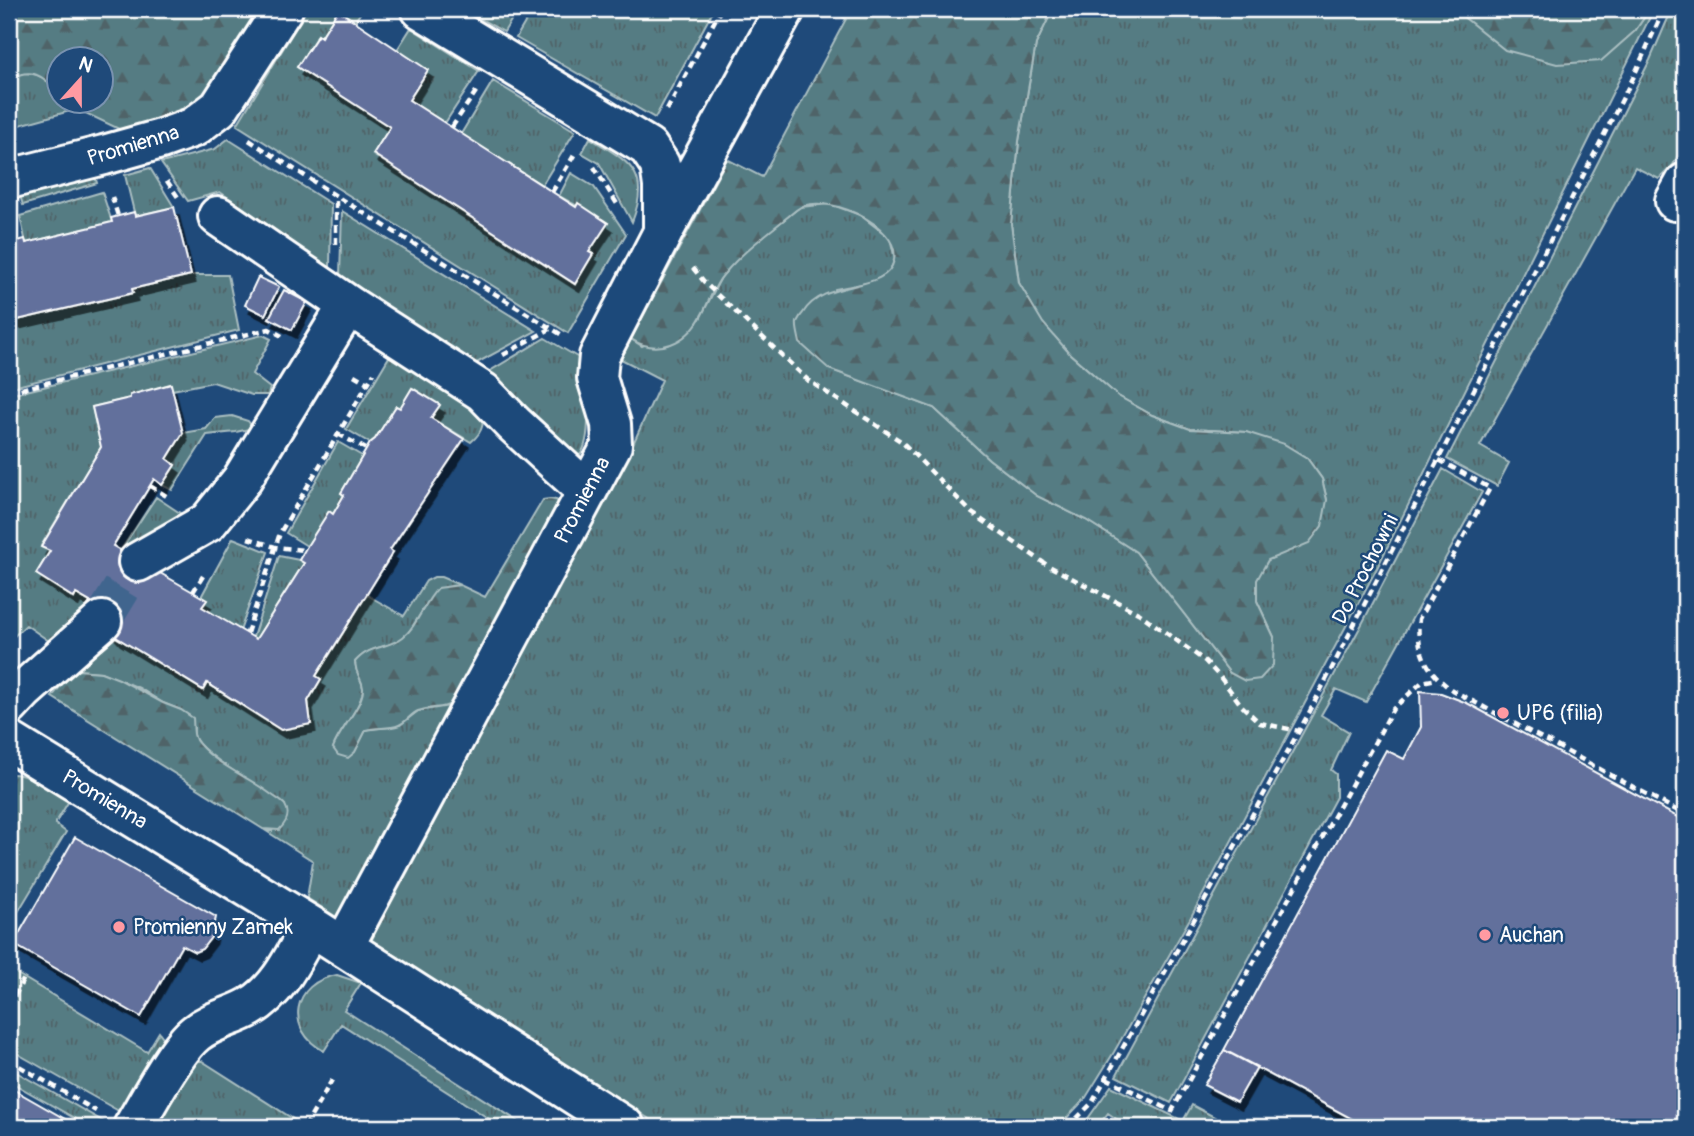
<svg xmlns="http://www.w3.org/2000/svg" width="1694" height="1136" viewBox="0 0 1694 1136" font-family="Pangolin,sans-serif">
	<defs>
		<pattern id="grass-tufts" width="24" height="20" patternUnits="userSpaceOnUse" patternTransform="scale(1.75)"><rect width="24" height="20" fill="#547c83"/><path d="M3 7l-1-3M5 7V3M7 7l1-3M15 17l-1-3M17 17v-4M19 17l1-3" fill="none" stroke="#506468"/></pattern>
		<pattern id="forest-firs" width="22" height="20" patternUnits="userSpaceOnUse" patternTransform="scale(1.75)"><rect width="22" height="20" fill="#547c83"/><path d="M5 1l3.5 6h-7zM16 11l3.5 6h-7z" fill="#506468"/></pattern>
		<filter id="shadow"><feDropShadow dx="4.5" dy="8" stdDeviation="0" flood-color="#0009"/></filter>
	</defs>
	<rect width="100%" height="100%" fill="#1f4a7a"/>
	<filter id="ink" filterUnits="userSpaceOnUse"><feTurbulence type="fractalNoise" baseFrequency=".0143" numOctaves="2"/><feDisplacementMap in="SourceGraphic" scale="14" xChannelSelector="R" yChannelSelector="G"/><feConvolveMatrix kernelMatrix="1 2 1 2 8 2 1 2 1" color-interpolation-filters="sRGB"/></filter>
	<g filter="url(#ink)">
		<!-- grass -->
		<path fill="url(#grass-tufts)" stroke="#aabec1" stroke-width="2" d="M307,9H363L355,21L338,10L321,37L317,36L297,67L390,127L373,155L574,284L593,255L589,252L608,223L559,196L571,173L594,187L626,234L568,333L237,125Z
			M463,9H518L504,32Z
			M533,9H714L655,118L516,38Z
			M1053,9H1461L1465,18L1635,31L1650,9H1654L1377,568L1192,915L1114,1052L1085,1099L1058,1127H662L371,941L417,851L619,475L662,380L621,359L631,339L642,346L700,319L721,277L743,252L800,207L830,204L860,215L890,238L895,259L889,273L872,282L835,289L829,369L934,408L989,459L1037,496L1086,520L1136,552L1230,673L1274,637L1257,601L1256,580L1268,560L1287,551L1327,500L1322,479L1307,458L1246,432L1190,429L1152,415L1118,396L1070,354L1042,323L1019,283L1011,224L1019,141L1036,44Z
			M1672,9H1685V142L1673,165L1659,179L1635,167L1480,446L1509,463L1497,486L1447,459L1650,60Z
			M411,28L479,71L445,123L409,100L397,50Z
			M19,73C39,72 46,79 59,92L60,102H69L77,109L9,128V79Z
			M493,81L575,131L542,185L461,134Z
			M590,138C628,162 652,171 632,222L599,163L582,153Z
			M228,139L331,204L330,269L220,192L188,201L161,163L215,149Z
			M150,168L174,207L135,216L125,175Z
			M94,173L97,183L23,205L19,193Z
			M102,192L112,222L26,243L20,216Z
			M342,211L536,331L473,365L340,276Z
			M191,275H228L239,330L9,388V322L132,293V289Z
			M263,335L271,339L252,374L270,388L268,395H252L213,382L172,390L170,384L131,395L130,398L92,407L101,447L41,546L50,551L36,574L74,598L76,594L90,602L88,606L91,608L56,646L26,625L9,641V395Z
			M545,338L584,361C586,385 594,437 580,455L571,456L525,407L485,374Z
			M392,352L480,406C485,422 484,431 471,442L431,418L439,404L413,388L400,408L396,406L375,439L370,443L346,429Z
			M232,416L248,421L253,428L236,432L207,435L172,490L162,485L175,465L167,459L183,433L206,429L215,418Z
			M338,442L362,456V459L341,493L344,496L333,514L330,512L307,546L286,533Z
			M1443,469L1482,492L1366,702L1336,689L1321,715L1349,732L1331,770L1336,774V797L1171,1103L1116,1076L1363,622Z
			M156,497L183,515L132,558L120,551Z
			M233,538L268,552L240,631L202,607L206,600L201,597Z
			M279,556L299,560L304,563L256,639L253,637Z
			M434,577H441L460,585C429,585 423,615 407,634C393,650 371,643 355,662C356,676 362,678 363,688C364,705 339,730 333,748L355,751L366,730L400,725L418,711L449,706L456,701L338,918L307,898L313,861L263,829L272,831L285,805C268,792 200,753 195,738C193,734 194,730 194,727L181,710L163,703L139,688L101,672L77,670L116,637L203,690L207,683L281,730L311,724L308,701L316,676L367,595L404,616L426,581Z
			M9,774C30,773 52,789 70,799L55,824L66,832L9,927Z
			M9,969L147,1052L159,1032L168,1044L124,1114L9,1049Z
			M337,975L361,983L344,1010L527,1127H502L341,1024L324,1051C284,1030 292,982 337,975Z
			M195,1061H202L301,1124L299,1127H151Z
			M9,1068L113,1127H90L9,1081Z
			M1111,1086L1183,1121L1192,1105L1233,1127H1128L1108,1113L1097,1127H1082Z"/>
		<!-- forest -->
		<path fill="url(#forest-firs)" stroke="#aabec1" stroke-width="2" d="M9,9H260L208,89C182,118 156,121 121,130L77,109L69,102H102V60H60L59,92C42,75 32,67 9,79Z
			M828,9H1053L1036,44L1019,141L1011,224L1019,283L1043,323L1070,354L1118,396L1152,415L1190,429L1246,432L1284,444L1307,458L1322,479L1327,500L1322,526L1309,543L1268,560L1257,580V601L1274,637L1273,665L1260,679L1245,681L1230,673L1136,552L1086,520L1037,496L989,459L934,408L829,369L800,343C799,337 796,328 797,322C798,320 802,314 803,313C825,277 887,294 894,260C902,225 821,189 796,210C771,231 745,249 724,274C714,285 709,302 701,316C687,343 658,356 631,339L727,159L762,177L846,19Z
			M1461,9H1650L1635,31L1601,61L1557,64L1505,50L1465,18Z
			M549,499L556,500L562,505L456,701C444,710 431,706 418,711C411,714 406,722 399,725C388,730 377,726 366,730L355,752L348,758L338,755L333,748C339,730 364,705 363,688C362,678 356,676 355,662C370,644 386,650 403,637C417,627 424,602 438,588L460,585L485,597L543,500Z
			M77,670L101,672L119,679L163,703L181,710L193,718C194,728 192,737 199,744C218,766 249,777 272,795C276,798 283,802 285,805C291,815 286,823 279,830L263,829L52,697L68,677Z"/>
		<!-- building -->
		<path fill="#626f9c" stroke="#fff" stroke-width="2" filter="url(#shadow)" d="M338,10L428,70L409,100L576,207L578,203L608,223L589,252L593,254L575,284L373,154L390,127L297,67L318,35L321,37Z
			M174,207L191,275L132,289L133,293L9,322V243L25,239L26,243L112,222L111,218L134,212L135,216Z
			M258,277L279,287L265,315L245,305Z
			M284,290L307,302L292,330L269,318Z
			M171,384L183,433L167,459L175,465L162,485L154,479L113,546L207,600L202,607L256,639L304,563L299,560L307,546L329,511L333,514L344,495L341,493L370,443L375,439L396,406L400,408L412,388L440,405L431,418L464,439L390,550L393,552L316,676L321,679L308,701L311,724L281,730L207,683L203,690L116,637L88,606L90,602L76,594L74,598L36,574L50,551L41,547L101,447L92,407L130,398V395Z
			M1420,691L1441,693L1467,703L1685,821V1127H1367L1224,1050L1386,750L1404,759L1421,727Z
			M75,837L216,917L212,936L202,949L195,952L182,945L141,1017L13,944Z
			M1224,1050L1257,1067L1237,1102L1204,1085Z
			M9,1087L79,1127H9Z"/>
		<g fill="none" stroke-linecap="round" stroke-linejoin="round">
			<!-- minor-tunnel -->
			<path stroke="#41658e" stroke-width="38" stroke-dasharray="38 19" stroke-linecap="butt" d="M102,621L138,562"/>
			<defs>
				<path id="minor" d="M421,9L648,147L660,165L663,186V229
					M9,179L104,155L161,139L194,127L219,108L283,9
					M1675,201L1685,183
					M218,216L348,305
					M138,562L208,522L241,481L348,305L483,392L514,424L587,491
					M9,706L24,690L102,621
					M9,741L311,926L625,1127
					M344,946L612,445L611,424L597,378L599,356L663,232L785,9
					M133,1127C147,1104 176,1048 196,1033C212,1020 233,1017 250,1007C280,990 295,954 311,926"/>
			</defs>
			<!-- minor casing -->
			<use href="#minor" stroke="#fff" stroke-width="44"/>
			<!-- path -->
			<path stroke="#fff" stroke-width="4.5" stroke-dasharray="7 5" stroke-linecap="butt" d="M519,19L525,9
				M667,110L721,9
				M452,127L477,90
				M249,140L336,196L562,335
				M594,167L619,207
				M167,181L180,200
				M552,192L576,152
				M112,197L118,216
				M9,224L13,242
				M336,244V197
				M693,268L706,284L809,381L902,442L972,513L1047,565L1140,614L1169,635L1205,661L1220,677L1242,706L1260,723L1299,731
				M503,355L550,329
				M354,375L368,383
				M9,392L269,329L282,336
				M338,434L366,449
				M1439,460L1490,488L1419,619C1416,651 1426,671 1452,690L1680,812L1678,817
				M150,486L168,497
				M248,538L275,547L305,550
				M193,592L203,576
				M247,633L280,533L374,373
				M9,1007L24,978
				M9,1060L96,1111
				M1106,1078L1172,1111L1393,709L1422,682L1437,679
				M305,1127L332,1080
				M1068,1127L1092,1103L1309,713L1633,78L1664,9"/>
			<!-- minor -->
			<use href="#minor" stroke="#1f4a7a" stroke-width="38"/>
		</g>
	</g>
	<!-- markers -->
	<g fill="#ff9aa2" stroke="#1f4a7a" stroke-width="2.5">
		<circle cx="1503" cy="713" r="7"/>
		<circle cx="119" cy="927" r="7"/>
		<circle cx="1485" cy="935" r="7"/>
	</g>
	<g text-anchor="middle" stroke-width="5" stroke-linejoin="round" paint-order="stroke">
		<!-- street labels -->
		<g font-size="21" fill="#fff" stroke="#1f4a7a">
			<text transform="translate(133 145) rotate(-17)" y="7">Promienna</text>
			<text transform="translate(582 500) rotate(-62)" y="7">Promienna</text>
			<text transform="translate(1365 569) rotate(-63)" y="7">Do Prochowni</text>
			<text transform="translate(105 799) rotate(31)" y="7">Promienna</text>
		</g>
		<!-- poi labels -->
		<g font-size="21" fill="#fff" stroke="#1f4a7a" text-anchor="start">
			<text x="1517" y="720">UP6 (filia)</text>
			<text x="133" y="934">Promienny Zamek</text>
			<text x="1499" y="942">Auchan</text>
		</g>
	</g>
	<!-- margin -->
	<rect width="1694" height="1136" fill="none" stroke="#1f4a7a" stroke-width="35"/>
	<rect x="18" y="18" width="1659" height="1101" fill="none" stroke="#fff" stroke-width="2.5" filter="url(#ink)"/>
	<!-- north arrow -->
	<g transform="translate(80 80) rotate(21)"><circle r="33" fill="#1f4a7a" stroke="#7992af" stroke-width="2"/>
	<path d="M0-5L12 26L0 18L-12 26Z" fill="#ff9aa2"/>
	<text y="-10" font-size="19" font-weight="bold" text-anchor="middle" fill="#ffffff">N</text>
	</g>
</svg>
